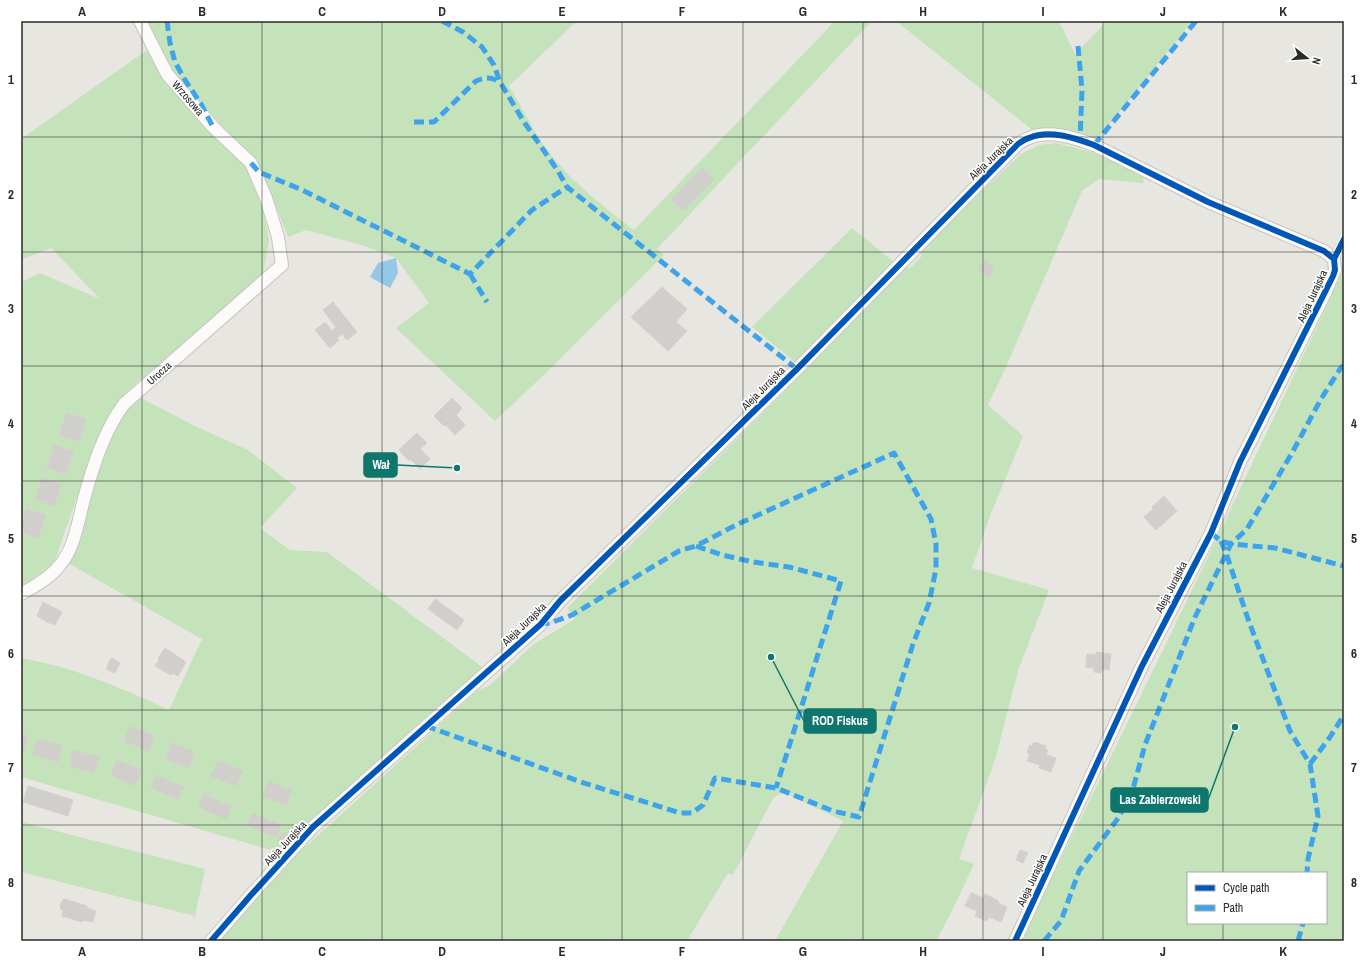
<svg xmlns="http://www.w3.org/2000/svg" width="1365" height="962" viewBox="0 0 1365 962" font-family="'Archivo Narrow',sans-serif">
	<rect width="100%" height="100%" fill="#e8e6e0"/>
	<!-- green -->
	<path fill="#c5e3ba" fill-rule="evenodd" d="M144,21H337L339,23L341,21H577L509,86C520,104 530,124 541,141C565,177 600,204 634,230L835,21H872L657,249L664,255L550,369L495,421L396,328L429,303L396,258L365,246L306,230L288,237L271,194L254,159L172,73Z
		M896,21H1059L1075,54L1107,21H1192L1096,141L1071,132L1031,129Z
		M147,50L171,83L249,168L264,215L269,240L263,275L126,392L99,434L53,566L21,586V282L40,273L100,299L51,248L21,260V139Z
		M1056,143L1091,152L1142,173L1144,183L1099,179L1082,191L1006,367L988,405L1023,436L990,516L972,568L1049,590L1018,671L995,760L959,859L974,864L953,909L936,941H775L843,821L783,792L773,798L733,875L728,873L687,941H216L281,869L478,690L489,686L534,644L575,619L567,608L815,361L902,268H910L921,257L922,248L1021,154L1039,145Z
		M852,228L895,263L795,362L752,327Z
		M1344,266V941H1021L1197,580L1339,280ZM1188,873H1326V923H1188Z
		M137,396L195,426L248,450L297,488L260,528L290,550L327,552L485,669L443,706L429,714L321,812L284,854L21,777V658C73,667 122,688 169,710L202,639L66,562L96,474L114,428Z
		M21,822L205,869L195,916L21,872Z"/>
	<!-- water -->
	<path fill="#95c7e7" d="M396,258L398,273L390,288L370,277L378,263Z"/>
	<!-- building -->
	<path fill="#d1cfcb" stroke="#d3d1cc" d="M702,168L714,179L683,211L671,200Z
		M985,261L995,269L988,277L978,269Z
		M662,287L687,309L676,322L687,331L668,351L631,317Z
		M333,302L357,332L347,340L342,334L337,338L339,340L330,348L315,330L325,322L332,331L336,327L323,310Z
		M452,398L462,408L456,415L465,425L455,435L446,425L444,426L434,416Z
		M67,413L86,419L79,441L59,435Z
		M417,433L427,443L420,449L430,459L420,469L410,459L409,461L399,450Z
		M54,445L74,452L66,474L47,467Z
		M42,477L61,484L54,506L35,500Z
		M1164,496L1177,511L1156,530L1144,517L1153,509L1152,507Z
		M27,509L46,515L38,538L21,532V526Z
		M435,599L464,620L457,630L428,609Z
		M43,602L62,612L55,625L51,623V624L37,616Z
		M165,648L186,662L178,676L172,673L171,675L155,666L159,660L158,658Z
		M1096,652L1111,654L1109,670L1102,669L1101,673L1094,672V668L1086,667L1087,654L1096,655Z
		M111,658L120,663L115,673L106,669Z
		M130,726L154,736L149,751L124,741Z
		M21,734L28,736L23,752H21Z
		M37,739L62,746L58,762L32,754Z
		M1034,742L1046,746L1045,750H1048L1046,755L1056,758L1051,772L1039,768L1040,765L1027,761L1030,754L1027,753L1030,745L1032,746Z
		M171,743L195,752L189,768L165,759Z
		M73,750L99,757L94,773L69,766Z
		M117,760L142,770L135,786L111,775Z
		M218,761L243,771L236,786L211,776Z
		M156,775L184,787L178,799L151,788Z
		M268,781L292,791L286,805L262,796Z
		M28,786L73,800L68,816L23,802Z
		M203,794L231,806L226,819L198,807Z
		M252,813L281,825L276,837L247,825Z
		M284,832L291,837L283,846L277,841Z
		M1020,850L1028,853L1023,863L1016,860Z
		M971,893L983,898L985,894L999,901L998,903L1007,907L1001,922L989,917L987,921L975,916L977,911L965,906Z
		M64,899L87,906L86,908L96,911L93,922L83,920L82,922L62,916L63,910H61L60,905Z"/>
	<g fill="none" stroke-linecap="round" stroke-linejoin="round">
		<defs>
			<path id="minor" d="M21,594C35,586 50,578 60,565C75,547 78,521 84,499C93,466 104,431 124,404L282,265L278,237L266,198L251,163L213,127L167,74L140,21
				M211,941L251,895L313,827L541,624L560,601L797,369L1018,144C1021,142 1025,139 1029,138C1049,129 1075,138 1094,145L1208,202L1324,251L1334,259L1335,270L1326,291L1240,462L1211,533L1142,666L1015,941"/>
		</defs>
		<!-- minor casing -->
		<use href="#minor" stroke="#c6c5c5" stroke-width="14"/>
		<!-- minor -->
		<use href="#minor" stroke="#fcfbfa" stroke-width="12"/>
		<!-- quiet -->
		<path stroke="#3ea3eb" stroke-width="5" stroke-dasharray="10 5" stroke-linecap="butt" d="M167,21L170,43L175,62L185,80L201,104L213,127
			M442,21L463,32L482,47L494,65L500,82L524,122L558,171L567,187L797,369
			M1078,46L1082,90L1080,140
			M414,122H434L476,81C486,77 491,77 500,82
			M1094,145L1196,21
			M251,163L259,172L300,189L470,274L532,210L567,187
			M470,274L487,302
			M1211,533L1221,541L1231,544L1275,548L1344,566
			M1221,541L1226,553L1248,619L1290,731L1310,764L1318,816L1308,859L1307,873
			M696,546L722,555L753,562L789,567L841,581L776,788
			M426,726L581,782L680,813H692L703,805L715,778L776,788L833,811L859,817L913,644L929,603L936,569V544L931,519L894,453L736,525L696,546L679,551L572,615L550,623L541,624
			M1310,764L1330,737L1344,715
			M1044,941L1061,921L1079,871L1119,817L1134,785L1145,745L1195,617L1231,544L1247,529L1292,453L1321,399L1340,369L1344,365
			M1298,941L1303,923"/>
		<defs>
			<path id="cycleway" d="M211,941L251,895L313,827L541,624L560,601L797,369L1018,144C1021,142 1025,139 1029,138C1049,129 1075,138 1094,145L1208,202L1324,251L1334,259
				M1015,941L1142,666L1211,533L1240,462L1333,276L1335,270L1334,259L1344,239"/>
		</defs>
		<!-- cycleway casing -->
		<use href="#cycleway" stroke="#fff" stroke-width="8"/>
		<!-- cycleway -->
		<use href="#cycleway" stroke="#0057b8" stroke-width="6"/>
	</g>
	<!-- grid -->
	<path fill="none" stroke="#2a2a2a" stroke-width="1" stroke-opacity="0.55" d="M142,21V941M262,21V941M382,21V941M502,21V941M622,21V941M743,21V941M863,21V941M983,21V941M1103,21V941M1223,21V873M21,137H1344M21,252H1344M21,366H1344M21,481H1344M21,596H1344M21,710H1344M21,825H1344M1223,923V941"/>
	<g text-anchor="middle" stroke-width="3.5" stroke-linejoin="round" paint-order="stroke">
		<!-- street labels -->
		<g font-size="11" fill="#2a2a2a" stroke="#fff">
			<text transform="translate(188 98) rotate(49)" y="4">Wrzosowa</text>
			<text transform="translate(991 158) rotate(-44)" y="4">Aleja Jurajska</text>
			<text transform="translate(1312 296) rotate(-65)" y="4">Aleja Jurajska</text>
			<text transform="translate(159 373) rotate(-42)" y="4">Urocza</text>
			<text transform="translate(763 388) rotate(-45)" y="4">Aleja Jurajska</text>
			<text transform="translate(1171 587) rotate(-63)" y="4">Aleja Jurajska</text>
			<text transform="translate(524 624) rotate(-44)" y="4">Aleja Jurajska</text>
			<text transform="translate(285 843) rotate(-47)" y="4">Aleja Jurajska</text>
			<text transform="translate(1032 880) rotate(-65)" y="4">Aleja Jurajska</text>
		</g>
	</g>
	<!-- callouts -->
	<path fill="none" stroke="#0f766e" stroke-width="1.5" d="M457 468L397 465M771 657L804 721M1235 727L1208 800"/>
	<g fill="#0f766e" stroke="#fff" stroke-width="1.5">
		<circle cx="457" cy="468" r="4"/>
		<circle cx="771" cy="657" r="4"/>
		<circle cx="1235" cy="727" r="4"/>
	</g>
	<g fill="#0f766e" stroke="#0f766e" stroke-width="1.5">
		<rect x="364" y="453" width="33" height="24" rx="4"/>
		<rect x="804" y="709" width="72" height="24" rx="4"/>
		<rect x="1111" y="788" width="97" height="24" rx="4"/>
	</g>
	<g font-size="12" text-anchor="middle" font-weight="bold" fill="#fff">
		<text x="381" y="469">Wał</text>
		<text x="840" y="725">ROD Fiskus</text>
		<text x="1160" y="804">Las Zabierzowski</text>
	</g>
	<!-- border -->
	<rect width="1365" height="962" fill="none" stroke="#ffffff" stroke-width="44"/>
	<!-- legend -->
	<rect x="1187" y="872" width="140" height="52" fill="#ffffff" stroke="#aaaaaa"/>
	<rect x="1195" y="885" width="20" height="6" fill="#0057b8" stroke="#aaaaaa"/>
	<text x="1223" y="892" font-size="12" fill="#2a2a2a">Cycle path</text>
	<rect x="1195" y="905" width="20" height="6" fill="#3ea3eb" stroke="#aaaaaa"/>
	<text x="1223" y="912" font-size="12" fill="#2a2a2a">Path</text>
	<!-- north arrow -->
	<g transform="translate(1307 58) rotate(107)" stroke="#ffffff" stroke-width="3" paint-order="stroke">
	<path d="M0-3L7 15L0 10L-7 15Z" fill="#2a2a2a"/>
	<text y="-6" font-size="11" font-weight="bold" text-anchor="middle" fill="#2a2a2a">N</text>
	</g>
	<rect x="22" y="22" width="1321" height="918" fill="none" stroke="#2a2a2a" stroke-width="1.5"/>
	<g font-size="13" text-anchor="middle" font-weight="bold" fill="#2a2a2a">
		<text x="82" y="16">A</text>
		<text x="202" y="16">B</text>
		<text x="322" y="16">C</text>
		<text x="442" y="16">D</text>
		<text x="562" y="16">E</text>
		<text x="682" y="16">F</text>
		<text x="803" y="16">G</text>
		<text x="923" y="16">H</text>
		<text x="1043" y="16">I</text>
		<text x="1163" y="16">J</text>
		<text x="1283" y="16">K</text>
		<text x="11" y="84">1</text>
		<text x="1354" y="84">1</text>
		<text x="11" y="199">2</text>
		<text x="1354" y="199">2</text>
		<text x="11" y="313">3</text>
		<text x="1354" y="313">3</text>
		<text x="11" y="428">4</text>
		<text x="1354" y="428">4</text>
		<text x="11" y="543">5</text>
		<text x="1354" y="543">5</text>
		<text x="11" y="658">6</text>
		<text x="1354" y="658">6</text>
		<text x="11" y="772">7</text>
		<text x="1354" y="772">7</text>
		<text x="11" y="887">8</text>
		<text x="1354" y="887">8</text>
		<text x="82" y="956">A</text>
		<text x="202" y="956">B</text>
		<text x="322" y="956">C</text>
		<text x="442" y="956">D</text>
		<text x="562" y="956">E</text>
		<text x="682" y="956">F</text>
		<text x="803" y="956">G</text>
		<text x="923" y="956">H</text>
		<text x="1043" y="956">I</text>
		<text x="1163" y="956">J</text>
		<text x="1283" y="956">K</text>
	</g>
</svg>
